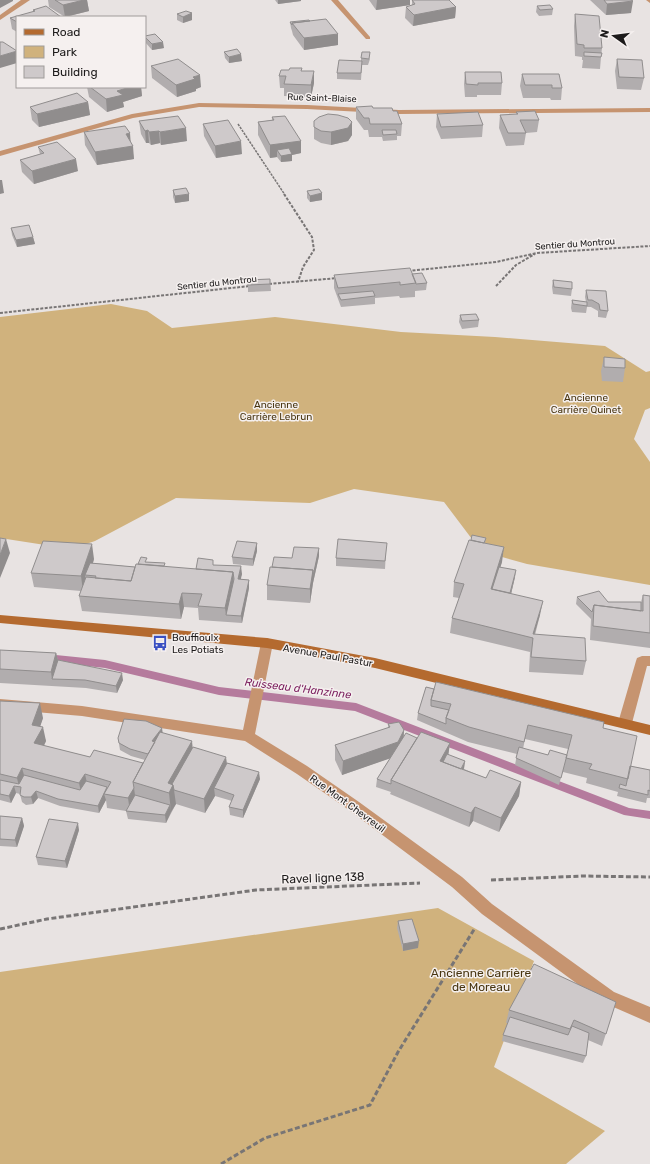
<svg xmlns="http://www.w3.org/2000/svg" width="650" height="1164" viewBox="0 0 650 1164" font-family="Rubik,sans-serif">
	<rect width="100%" height="100%" fill="#e8e3e2"/>
	<!-- green -->
	<path fill="#d0b27d" d="M111,304L147,311L172,328L275,317L401,332L495,337L605,346L646,372L650,371V408L645,410L634,439L650,462V585L527,564L481,551L444,502L354,489L310,503L176,498L95,541L71,549L0,538V317Z
		M438,908L534,961L494,1067L605,1131L566,1164H0V972Z"/>
	<g fill="none" stroke-linecap="round" stroke-linejoin="round">
		<!-- stream -->
		<path fill="#b57b9d" fill-rule="evenodd" d="M46,654L105,660L219,687L356,703L629,808L650,811V819L624,815L355,711L219,695L105,668L43,661L41,658L43,655Z"/>
		<!-- path-far2 -->
		<path stroke="#787575" stroke-width="1.5" stroke-dasharray="2.5 1" stroke-linecap="butt" d="M238,124L285,195"/>
		<!-- path-far1 -->
		<path stroke="#787575" stroke-width="2" stroke-dasharray="3 1.5" stroke-linecap="butt" d="M284,194L312,237L314,250L303,267L298,282
			M408,271L496,262L537,253L650,246
			M269,284L338,278
			M496,286L516,265L535,254
			M0,313L250,286"/>
		<!-- path -->
		<path stroke="#787575" stroke-width="3" stroke-dasharray="5 2.5" stroke-linecap="butt" d="M491,880L583,876L650,877
			M0,929L47,919L256,890L420,883
			M221,1164L265,1138L370,1105L398,1052L475,928"/>
		<!-- street -->
		<path fill="#c69470" fill-rule="evenodd" d="M21,0H30L0,20V15Z
			M331,0H338L370,37V39H366Z
			M646,0H650V3Z
			M199,103L307,105L399,110L650,108V112L399,114L307,109L199,107L133,118L0,156V151L132,114Z
			M267,638L271,640L273,643L255,734L307,766L359,802L462,877L492,904L614,992L650,1007V1023L602,1002L482,914L452,887L349,810L297,774L245,741L82,716L0,709V699L82,706L243,730L261,643L263,640Z
			M642,656H650V666H647L632,723L630,727L625,728L620,727L618,723L636,661L637,658Z"/>
		<!-- secondary -->
		<path fill="#b46a2f" fill-rule="evenodd" d="M0,615L267,638L375,658L650,725V735L375,668L267,648L0,623Z"/>
	</g>
	<!-- wall -->
	<path fill="#b1adae" fill-rule="evenodd" d="M48,0H87L89,11L65,17L49,7Z
		M275,0H301V1L278,4Z
		M369,0H410V5L376,10Z
		M412,0L456,7L455,18L413,26L405,18L406,7L412,5Z
		M590,0H631V13L606,15Z
		M537,6L553,9L552,15L539,16L536,12Z
		M33,10L61,17H17V32L12,29L10,18L33,12Z
		M192,13V20L183,23L177,20V14Z
		M575,14L602,48L601,57L600,69L582,68L583,60H582V57L575,56L574,26Z
		M310,21L338,34V45L304,50L293,35L292,31L291,28L290,22Z
		M145,37L164,48L152,50L145,42Z
		M224,52L242,61L229,63L225,58Z
		M361,58L370,59L368,65H362L361,80L337,79V73L361,61Z
		M617,59L644,78L641,90L617,89L615,71Z
		M151,66L201,87L196,89V91L177,97L152,78Z
		M302,71L314,83L311,97L284,96V88H280L279,76Z
		M465,72L502,83L501,95H477V97H465L464,84Z
		M522,74L562,88L561,100H551L550,98H523L520,86Z
		M87,87H141L142,96L123,102L124,107L107,112L89,97Z
		M88,102L90,115L39,127L32,120L30,107Z
		M356,107L393,111L402,124L401,136H397V140L383,141L382,137H369L368,130H364L356,119Z
		M516,112L539,120L537,132L526,133L524,145L506,146L499,128L500,115H516Z
		M437,114L483,125L482,137L441,139L436,127Z
		M272,117L301,141V153L292,155V161L281,162L277,157L270,158L258,135V122L272,120Z
		M139,121L187,141L161,145L160,143L151,145L149,143H146L141,134Z
		M314,121L352,122V135L348,141L331,145L321,143L314,139Z
		M203,124L242,154L216,158L204,136Z
		M84,132L131,143L134,159L97,165L85,145Z
		M38,147L78,171L34,184L22,172L20,160L40,154Z
		M173,190L189,201L175,203L173,197Z
		M307,191L322,200L310,202L307,198Z
		M11,228L33,237L35,244L17,247L12,235Z
		M412,274L427,283L426,290L415,291V297L400,298L399,296L375,298V304L341,307L334,288V275Z
		M270,279L271,291L248,292V280Z
		M553,280L572,289L571,296L553,294L552,287Z
		M586,290L608,311L606,318L598,317V311L591,307H587L586,313L572,312L571,308L572,300L586,302L585,297Z
		M460,315L479,320L478,327L462,329L459,322Z
		M604,357L625,368L623,382L602,381L601,371Z
		M486,538L485,543L502,562L500,568L515,577L511,594L540,615L535,635L586,661L583,675L529,672L530,652L450,633L452,618L459,598L453,597L454,582L471,540Z
		M257,543V551L253,566L233,564L232,557Z
		M386,550L385,569L336,566V558Z
		M319,556L313,583L310,603L267,600V585L272,567L292,558Z
		M94,559L93,563L135,567L138,564L147,562L166,567L196,569L213,565L242,574L240,579L249,580V588L242,623L199,620L198,608L184,607L181,619L82,611L79,596L81,591L34,587L31,573Z
		M643,595L650,596V648L590,640L591,619L576,604L577,597L608,602H641Z
		M0,650L56,653L58,660L123,680L117,693L86,688L0,683Z
		M426,687L603,728L630,766L650,770V798H647L646,803L617,796L618,792L586,783L587,778L563,772V770L559,785L515,765L517,754L468,742L417,720L418,713ZM525,739L568,749L567,755H548L523,749Z
		M0,701L43,718L40,726L46,741L44,746L90,757L143,763L145,760L131,756L120,750L118,738L162,733L192,749L227,763L260,779L243,818L230,815L229,807L232,801L215,796L205,813L176,804L166,823L128,819L126,811L107,808L106,800L99,813L60,806L38,798L33,804L26,805L22,802L20,794L16,793L11,803L0,800Z
		M388,724L404,730V737L417,738L450,743L448,755L465,761L464,769L486,778L521,782L519,796L499,832L473,821L469,827L390,794L391,792L376,787L377,779L390,758L342,775L335,760V745L388,728Z
		M0,816L22,818L24,826L17,847L0,846Z
		M79,830L67,868L38,865L36,857Z
		M398,921L418,948L403,951L397,928Z
		M616,1002L602,1046L588,1040L586,1056L583,1063L502,1041L503,1035L508,1023H506L509,1010Z"/>
	<!-- shaded-wall -->
	<path fill="#908d8d" d="M0,0H13V1L0,8Z
		M84,0H87L89,11L65,17L63,5Z
		M278,0H301V1L278,4Z
		M377,0H410V5L376,10Z
		M633,1L631,13L606,15L607,4Z
		M456,7L455,18L413,26L414,15Z
		M192,13V20L183,23V17Z
		M338,34V45L304,50V38Z
		M163,42L164,48L152,50V44Z
		M17,51V63L0,68V56Z
		M241,54L242,61L229,63V57Z
		M314,71V83L311,97V85Z
		M200,75L201,87L196,89V91L177,97L176,85L193,77Z
		M130,87H141L142,96L123,102L124,107L107,112L106,99L117,91Z
		M88,102L90,115L39,127L37,114Z
		M352,122V135L348,141L331,145V132Z
		M186,128L187,141L161,145L160,132Z
		M148,130L149,143H146L145,131Z
		M159,131L160,143L151,145L149,132Z
		M130,133L131,146L126,134Z
		M241,141L242,154L216,158L215,146Z
		M301,141V153L292,155V161L281,162V156L277,150V157L270,158V145Z
		M133,146L134,159L97,165L95,152Z
		M76,159L78,171L34,184L32,171Z
		M0,180H2L4,193L0,194Z
		M322,193V200L310,202V196Z
		M189,194V201L175,203V196Z
		M33,237L35,244L17,247L16,240Z
		M6,539L10,553L0,578V555Z
		M257,543V551L253,566V559Z
		M92,544L94,559L89,575H85L86,582L83,591L81,576Z
		M504,547L502,562L491,596V589Z
		M319,548V556L313,583L310,603V589L313,570Z
		M241,566L242,574L239,587L238,579Z
		M516,570L515,577L508,607L509,600Z
		M233,572L234,586L226,615L225,608Z
		M249,580V588L242,623L241,616Z
		M182,593L184,607L181,619L179,604Z
		M543,601L540,615L532,642L533,634Z
		M56,653L60,667L52,679L51,672Z
		M122,673L123,680L117,693L116,686Z
		M40,703L43,718L36,739L32,725Z
		M43,727L46,741L38,757L34,743Z
		M162,728L163,735L153,748L152,741Z
		M404,730L403,744L397,756L342,775L343,761Z
		M192,741L194,761L174,790L176,804L171,812L169,793L168,783Z
		M450,743L448,757L439,767L440,761Z
		M226,757L228,771L214,788L215,796L205,813L204,799Z
		M465,761L464,768L458,782L459,775Z
		M22,768L26,782L21,787H19L17,778Z
		M259,772L260,779L243,818V810Z
		M85,774L88,788L82,797L79,783Z
		M521,782L519,796L499,832L501,818Z
		M14,786L16,793L11,803L9,796Z
		M107,787L108,794H104L106,800L99,813L98,806Z
		M134,788L136,802L130,812L128,798Z
		M36,791L38,798L33,804L31,797Z
		M170,805L171,812L166,823L165,815Z
		M475,807L473,821L469,827L471,813Z
		M22,818L24,826L17,847L15,840Z
		M78,823L79,830L67,868L65,861Z
		M419,941L418,948L403,951V944Z"/>
	<!-- building -->
	<path fill="#cec9ca" stroke="#908d8d" d="M55,0H84L63,5Z
		M412,0H449L456,7L414,15L406,7L415,4Z
		M604,0H631L633,1L607,4Z
		M550,5L553,9L540,10L537,6Z
		M46,6L61,17H17V22L10,18L35,11L33,10Z
		M186,11L192,13L183,17L177,14Z
		M575,14L599,16L602,48H584V45L577,44Z
		M326,19L338,34L304,38L292,23Z
		M309,20L310,21L292,23V25L290,22Z
		M155,34L163,42L152,44L145,37V36Z
		M0,42H3L17,51L0,56Z
		M237,49L241,54L229,57L224,52Z
		M362,52H370L369,59L361,58Z
		M584,52L602,53L601,57L584,56Z
		M178,59L200,75L193,77L195,79L176,85L151,66Z
		M617,59L642,60L644,78L619,77Z
		M339,60L362,61L361,73H337Z
		M290,68H302L301,71H314L311,85L284,84L286,76H279L281,70H289Z
		M465,72H501L502,83H478V85L466,84Z
		M522,74H559L562,88H552V85H525Z
		M90,87H130L117,91L123,95L106,99Z
		M77,93L88,102L37,114L30,107Z
		M372,106L373,108H392L393,111H397L402,124H370L369,118H364L356,107Z
		M535,111L539,120H520L526,133H508L500,115L518,114L516,112Z
		M478,112L483,125L441,127L437,114Z
		M328,114L338,115L348,118L352,122L348,128L331,132L321,131L314,127V121L319,117Z
		M178,116L186,128L160,132L159,131L149,132L148,130L145,131L139,121Z
		M285,116L301,141L270,145L258,122L274,120L272,117Z
		M228,120L241,141L215,146L203,124Z
		M125,126L130,133L126,134L133,146L95,152L84,132Z
		M382,130H396L397,134L383,135Z
		M57,142L76,159L32,171L20,160L44,153L38,147Z
		M289,148L292,154L281,156L277,150Z
		M186,188L189,194L175,196L173,190Z
		M319,189L322,193L310,196L307,191Z
		M29,225L33,237L16,240L11,228Z
		M410,268L416,283L400,285V282L338,288L334,275Z
		M422,273L427,283L416,284L412,274Z
		M270,279V284L248,285V280Z
		M553,280L572,282V289L554,287Z
		M586,290L606,291L608,311L600,310L599,304L592,300H588Z
		M373,291L375,296L341,300L338,294Z
		M572,300L587,302V306L573,304Z
		M476,314L479,320L462,321L460,315Z
		M604,357L625,359V368L604,367Z
		M472,535L486,538L484,543L471,540Z
		M0,538L6,539L0,555Z
		M338,539L387,543L385,561L336,558Z
		M469,540L504,547L491,589L543,601L533,634L585,638L586,661L531,657L533,638L452,618L464,584L454,582Z
		M43,541L92,544L81,576L31,573Z
		M237,541L257,543L253,559L232,557Z
		M294,547L319,548L313,576V570L272,567L274,557L292,558Z
		M141,557L147,558L145,562L165,563L164,566L138,564Z
		M198,558L213,560V565L241,566L238,579L249,580L241,616L226,615L234,579L233,572L196,569Z
		M90,563L135,567L131,581L95,578L96,576L85,575Z
		M136,564L233,572L225,608L198,606L202,594L182,593L179,604L79,596L86,577L131,581Z
		M270,567L313,570L310,589L267,585Z
		M499,567L516,570L510,593L492,589Z
		M599,591L608,602H641V611L594,605L592,612L577,597Z
		M643,595L650,596V633L593,626L594,605L643,611Z
		M0,650L56,653L51,672L0,669Z
		M58,660L122,673L116,686L85,680L52,679Z
		M436,682L604,722L603,728L637,736L628,779L589,769L592,764L566,758L572,735L528,725L524,742L469,727L446,718L451,704L431,700Z
		M426,687L434,689L431,700V706L449,710L446,718V724L418,713Z
		M0,701L40,703L32,725L43,727L34,743L90,757L94,750L143,763L133,782L134,788L128,798L104,794L111,782L85,774L79,783L22,768L17,778L0,774Z
		M124,719L146,721L162,728L152,741L155,742L148,754L130,749L119,743L118,738Z
		M399,722L404,730L398,742L343,761L335,745L390,727L388,724Z
		M160,732L192,741L168,783L173,785L169,793L133,782Z
		M421,732L450,743L440,761L486,778L490,770L521,782L501,818L475,807L471,813L391,780Z
		M406,733L417,738L391,780V784L377,779Z
		M193,747L226,757L204,799L174,790L173,785L172,784Z
		M519,747L548,755L550,750L567,755L561,778L516,758Z
		M447,754L465,761L461,769L443,762Z
		M227,763L259,772L243,810L229,807L234,795L214,788Z
		M630,766L650,770V791L648,790V795L619,788L620,784L626,786Z
		M24,775L80,790L86,781L107,787L98,806L58,799L36,791L31,797H24L20,795L21,787L14,786L9,796L0,794V780L19,784Z
		M135,795L170,805L165,815L126,811Z
		M0,816L22,818L15,840L0,839Z
		M49,819L78,823L65,861L36,857Z
		M412,919L419,941L403,944L398,921Z
		M534,964L616,1002L606,1034L574,1020L570,1029L509,1010Z
		M510,1017L568,1035L572,1026L589,1033L586,1056L503,1035Z"/>
	<!-- icons -->
	<defs>
		<symbol id="bus-bare" viewBox="-9 -9 18 18"><path d="M-5-6H5V4H4V6H2V4H-2V6H-4V4H-5ZM-3.5-4V0h7V-4ZM-3.5 1.2v1.5H-2V1.2ZM2 1.2v1.5H3.5V1.2Z" fill="#394fc2" stroke="#f5f0ef" stroke-width="2.5" paint-order="stroke"/></symbol>
	</defs>
	<g fill-rule="evenodd">
		<use href="#bus-bare" x="149" y="632" width="22" height="22"/>
	</g>
	<g text-anchor="middle" stroke-width="3" stroke-linejoin="round" paint-order="stroke">
		<!-- far-street labels -->
		<g font-size="9" fill="#1d1b1b" stroke="#f5f0ef">
			<text transform="translate(322 98) rotate(2)" y="3">Rue Saint-Blaise</text>
			<text transform="translate(575 244) rotate(-4)" y="3">Sentier du Montrou</text>
			<text transform="translate(217 283) rotate(-6)" y="3">Sentier du Montrou</text>
		</g>
		<!-- park labels -->
		<g font-size="10" fill="#483510" stroke="#f5f0ef">
			<text x="586" y="401">Ancienne<tspan x="586" dy="12">Carrière Quinet</tspan></text>
			<text x="276" y="408">Ancienne<tspan x="276" dy="12">Carrière Lebrun</tspan></text>
		</g>
		<!-- poi labels -->
		<g font-size="10" fill="#1d1b1b" stroke="#f5f0ef" text-anchor="start">
			<text x="172" y="641">Bouffioulx<tspan x="172" dy="12">Les Potiats</tspan></text>
		</g>
		<!-- street labels -->
		<g font-size="10" fill="#1d1b1b" stroke="#f5f0ef">
			<text transform="translate(328 655) rotate(10)" y="4">Avenue Paul Pastur</text>
			<text transform="translate(348 803) rotate(36)" y="4">Rue Mont Chevreuil</text>
		</g>
		<!-- water labels -->
		<g font-size="11" font-style="italic" fill="#7b1e5e" stroke="#f5f0ef">
			<text transform="translate(298 688) rotate(7)" y="4">Ruisseau d'Hanzinne</text>
		</g>
		<!-- near-street labels -->
		<g font-size="12" fill="#1d1b1b" stroke="#f5f0ef">
			<text transform="translate(323 878) rotate(-2)" y="4">Ravel ligne 138</text>
		</g>
		<!-- near-park labels -->
		<g font-size="12" fill="#483510" stroke="#f5f0ef">
			<text x="481" y="977">Ancienne Carrière<tspan x="481" dy="14">de Moreau</tspan></text>
		</g>
	</g>
	<!-- legend -->
	<rect x="16" y="16" width="130" height="72" fill="#f5f0ef" stroke="#9f9b9a"/>
	<rect x="24" y="29" width="20" height="6" fill="#b46a2f" stroke="#9f9b9a"/>
	<text x="52" y="36" font-size="12" fill="#1d1b1b">Road</text>
	<rect x="24" y="46" width="20" height="12" fill="#d0b27d" stroke="#9f9b9a"/>
	<text x="52" y="56" font-size="12" fill="#1d1b1b">Park</text>
	<rect x="24" y="66" width="20" height="12" fill="#cec9ca" stroke="#9f9b9a"/>
	<text x="52" y="76" font-size="12" fill="#1d1b1b">Building</text>
	<!-- north arrow -->
	<g transform="translate(614 36) rotate(284)" stroke="#f5f0ef" stroke-width="3" paint-order="stroke">
	<path d="M0-3L7 15L0 10L-7 15Z" fill="#1d1b1b"/>
	<text y="-6" font-size="11" font-weight="bold" text-anchor="middle" fill="#1d1b1b">N</text>
	</g>
</svg>
